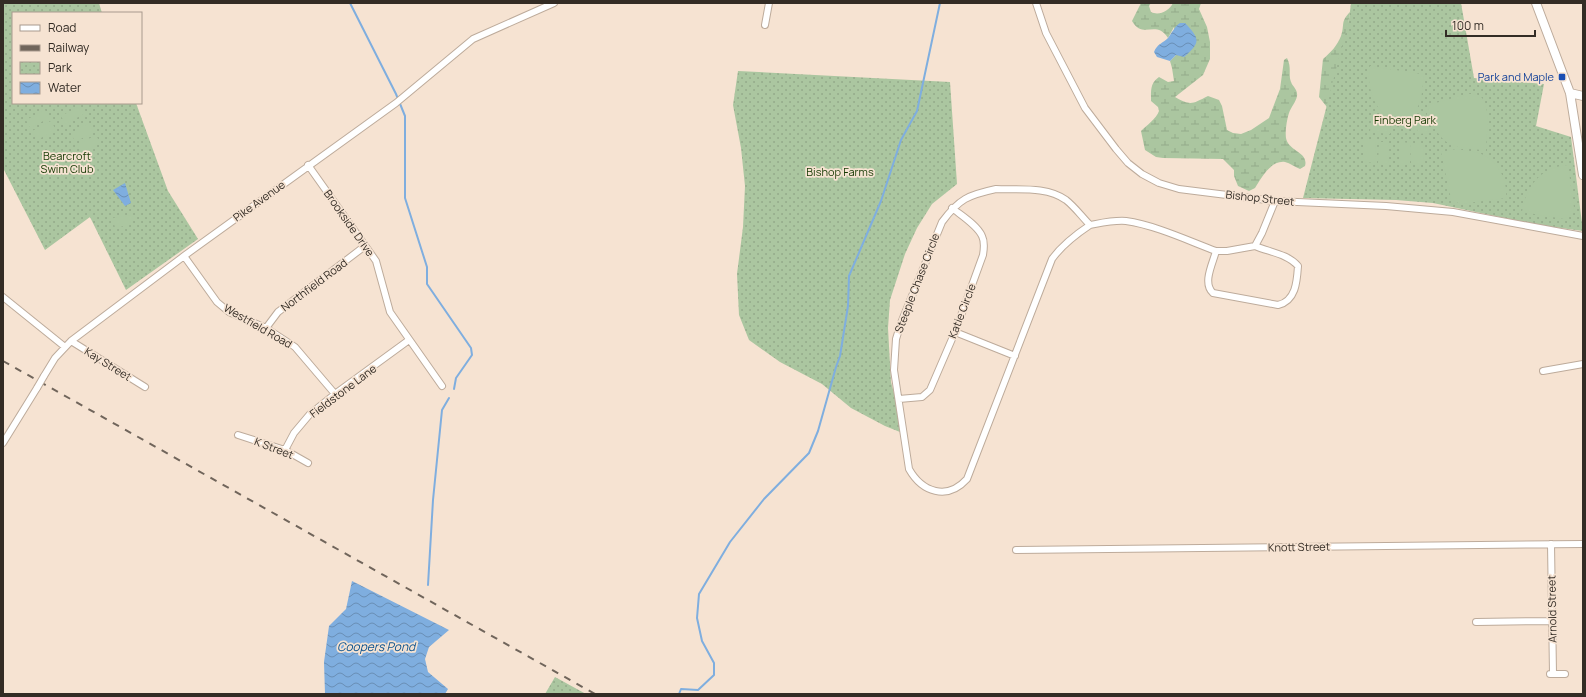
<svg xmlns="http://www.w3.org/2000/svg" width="1586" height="697" viewBox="0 0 1586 697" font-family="Manrope,sans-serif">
	<defs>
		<pattern id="wetland-marsh" width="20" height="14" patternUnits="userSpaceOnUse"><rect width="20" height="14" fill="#abc6a0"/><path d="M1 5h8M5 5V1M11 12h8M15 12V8" fill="none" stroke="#94aa8a"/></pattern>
		<pattern id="park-dots" width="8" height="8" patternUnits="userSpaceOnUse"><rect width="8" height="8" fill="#abc6a0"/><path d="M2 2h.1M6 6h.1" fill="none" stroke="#94aa8a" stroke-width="1.8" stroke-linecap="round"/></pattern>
		<pattern id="water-waves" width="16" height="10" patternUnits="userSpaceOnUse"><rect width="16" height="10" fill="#7faedf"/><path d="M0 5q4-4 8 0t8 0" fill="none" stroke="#698eb5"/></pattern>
	</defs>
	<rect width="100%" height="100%" fill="#f6e3d2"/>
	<!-- wetland -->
	<path fill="url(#wetland-marsh)" d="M1141,3H1151L1149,6L1151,12C1159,16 1169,11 1173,3H1201L1199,9L1207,27L1210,42V59L1203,75L1175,97C1191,106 1192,104 1208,96L1219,100L1222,106L1227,130L1233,133L1241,134L1251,130L1269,118L1280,89L1284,60L1287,58C1292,68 1288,74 1291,82C1293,87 1298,90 1297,96C1296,102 1291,107 1289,113C1287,119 1285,131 1286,138C1288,151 1309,152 1305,166L1300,169C1295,167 1290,163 1285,162C1271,160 1261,178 1255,188L1249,191L1238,186L1234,176V170L1223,159L1163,158L1156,157L1145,150L1141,131C1147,125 1156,119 1159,111L1158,107L1151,101C1151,91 1150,83 1159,77L1168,82L1174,81L1172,68L1170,61L1176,55L1174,27L1168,38C1156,19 1143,40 1132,21Z
		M1350,12L1334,116L1319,97L1323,59C1331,52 1337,46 1341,36C1345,25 1340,22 1350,12Z"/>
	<!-- park -->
	<path fill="url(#park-dots)" d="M3,3H99L102,13H13V103H136L168,191L198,239L126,290L90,217L45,250L3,168Z
		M1351,3H1461L1474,78L1544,84L1536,126L1571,137L1583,231L1538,225L1433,203L1396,200L1303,198L1349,19Z
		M738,71L950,82L957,184L932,204L917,228L905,254L890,300L888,328L891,382L905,434L885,426L851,408L822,384L780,362L749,340L739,315L737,274L743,227L745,186L741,148L733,105Z
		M555,677L586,694H545Z"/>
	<!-- pitch -->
	<path fill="#abc6a0" d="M1370,66L1421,74L1424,77L1421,99L1415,114L1426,113L1429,133L1418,134L1415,119V128C1384,127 1364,96 1370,66Z
		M1468,94C1472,94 1477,94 1480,96C1492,105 1486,137 1486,151C1477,149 1467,149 1458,147C1439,143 1430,122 1428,105Z
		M80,106L84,114L65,124L61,116Z
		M45,110L49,118L30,128L26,120Z
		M51,121L56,130L37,140L32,131Z
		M1371,121L1391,122L1390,134L1370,132Z
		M89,123L94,132L75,142L71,133Z
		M96,135L100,143L81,153L77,145Z
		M1365,141H1376L1375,163L1365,162Z
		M1379,142H1389L1388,163H1378Z
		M1400,142L1411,143L1410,164H1400Z
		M1413,143H1424L1423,165L1413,164Z
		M1456,149C1463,150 1471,151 1478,153C1497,158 1508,180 1506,198L1460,204L1451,199L1441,152Z
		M1568,165L1574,208L1573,214L1564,219L1522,212C1526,186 1541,167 1568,165Z
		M132,215L133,224L115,228L113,218Z"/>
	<!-- water -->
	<path fill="url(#water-waves)" d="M1180,23H1185C1200,39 1201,42 1184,57L1176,55L1170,61L1157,57L1154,52C1157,44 1163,43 1168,38C1172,33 1174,27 1180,23Z
		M125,183L131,203L125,206L113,190Z
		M352,581L449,630L429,647L425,659L428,672L448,689L445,694H325L324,662L329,626L346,609Z"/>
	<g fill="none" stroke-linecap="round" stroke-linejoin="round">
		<!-- stream -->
		<path stroke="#7faedf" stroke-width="2" d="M350,3L396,94L405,116V198L427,267V284L471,348L472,355L456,378L454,389
			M428,585L433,500L442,410L449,398
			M679,694L681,689L698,690L714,675V663L702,641L697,618L699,594L730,542L764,499L809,453L818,431L836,367L840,356L848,306L849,276L881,201L901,140L917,111L940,3"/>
		<defs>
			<path id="minor" d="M1036,3L1046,33L1085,108L1116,149L1128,163L1142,174L1159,183L1179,189L1275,201L1386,206L1453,212L1583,236
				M765,25L769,3
				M308,165L376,261L390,312L442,386
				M996,189C1018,190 1047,186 1066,200C1075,207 1082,217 1090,225C1075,235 1062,245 1052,259L967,479C947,501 922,492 909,469L894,370L896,339L901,323L942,222C959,199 968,195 996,189Z
				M1090,225C1101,223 1114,220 1126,221C1155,225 1189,241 1216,251H1227L1255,246L1262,233L1275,201
				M1216,251C1213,263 1202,283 1213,293L1278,305C1296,301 1297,281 1298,266C1288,254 1269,252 1255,246
				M184,256L217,302L229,312L266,328L295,347L335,394
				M3,297L65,347
				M266,328L278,312L365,246
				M955,332L1015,356
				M71,341L145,387
				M1543,371L1583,364
				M44,376L55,358L71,341L184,256L396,103L473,39L554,3
				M899,399L922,397L930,390L955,332L983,255C984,249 985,242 982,236C977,225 962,216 952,208
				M238,435L285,450L308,463
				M3,443L37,388
				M285,450L294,433L310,414L335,394L409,340
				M1551,544L1553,674
				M1016,550L1583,544
				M1476,622L1552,621
				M1550,674H1565"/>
			<path id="major" d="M1536,3L1570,93L1583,175
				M1570,93L1583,96"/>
		</defs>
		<!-- minor casing -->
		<use href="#minor" stroke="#bdab9b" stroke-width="8"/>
		<!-- major casing -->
		<use href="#major" stroke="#bdab9b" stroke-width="10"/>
		<!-- minor -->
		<use href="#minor" stroke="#fff" stroke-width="6"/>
		<!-- major -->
		<use href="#major" stroke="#fff" stroke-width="8"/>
		<!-- rail -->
		<path stroke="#70655b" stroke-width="2" stroke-dasharray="7 7" stroke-linecap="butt" d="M3,361L595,694"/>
		<defs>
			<path id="minor-bridge" d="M37,388L44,376"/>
		</defs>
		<!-- minor-bridge casing -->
		<use href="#minor-bridge" stroke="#bdab9b" stroke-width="8" stroke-linecap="butt"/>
		<!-- minor-bridge -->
		<use href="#minor-bridge" stroke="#fff" stroke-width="6"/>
	</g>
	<!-- markers -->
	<rect fill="#1a4fb4" stroke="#f6e3d2" stroke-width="1.5" x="1558" y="73" width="8" height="8" rx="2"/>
	<g text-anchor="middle" stroke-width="3.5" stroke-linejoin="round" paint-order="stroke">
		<!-- transit labels -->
		<g font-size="11" fill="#164399" stroke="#f6e3d2" text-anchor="end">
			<text x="1554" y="81">Park and Maple</text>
		</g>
		<!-- park labels -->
		<g font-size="11" fill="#133800" stroke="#f6e3d2">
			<text x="1405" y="124">Finberg Park</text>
			<text x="67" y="160">Bearcroft<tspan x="67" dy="13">Swim Club</tspan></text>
			<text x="840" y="176">Bishop Farms</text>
		</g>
		<!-- street labels -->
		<g font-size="11" fill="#332c25" stroke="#f6e3d2">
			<text transform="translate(1260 198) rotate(6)" y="4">Bishop Street</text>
			<text transform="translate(259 201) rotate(-36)" y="4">Pike Avenue</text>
			<text transform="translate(349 223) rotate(55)" y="4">Brookside Drive</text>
			<text transform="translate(917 283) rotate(-69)" y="4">Steeple Chase Circle</text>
			<text transform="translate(314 285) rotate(-37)" y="4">Northfield Road</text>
			<text transform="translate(962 311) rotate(-69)" y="4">Katie Circle</text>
			<text transform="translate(258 326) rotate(30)" y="4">Westfield Road</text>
			<text transform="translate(108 364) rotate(32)" y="4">Kay Street</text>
			<text transform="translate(343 391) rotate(-37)" y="4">Fieldstone Lane</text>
			<text transform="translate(274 448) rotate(21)" y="4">K Street</text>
			<text transform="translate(1299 547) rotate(-1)" y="4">Knott Street</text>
			<text transform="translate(1552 609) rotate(-91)" y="4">Arnold Street</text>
		</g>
		<!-- water labels -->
		<g font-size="12" font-style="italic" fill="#0b528e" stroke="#f6e3d2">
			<text x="376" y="651">Coopers Pond</text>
		</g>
	</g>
	<!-- border -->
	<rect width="1586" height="697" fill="none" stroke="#332c25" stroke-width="8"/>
	<!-- legend -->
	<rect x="12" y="12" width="130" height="92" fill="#f6e3d2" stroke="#a89a8d"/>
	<rect x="20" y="25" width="20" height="6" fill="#ffffff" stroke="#a89a8d"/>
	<text x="48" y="32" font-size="12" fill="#332c25">Road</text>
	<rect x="20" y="45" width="20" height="6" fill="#70655b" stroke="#a89a8d"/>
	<text x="48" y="52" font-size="12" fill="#332c25">Railway</text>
	<rect x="20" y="62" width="20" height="12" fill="url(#park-dots)" stroke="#a89a8d"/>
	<text x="48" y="72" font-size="12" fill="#332c25">Park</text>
	<rect x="20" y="82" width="20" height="12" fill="url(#water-waves)" stroke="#a89a8d"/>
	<text x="48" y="92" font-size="12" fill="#332c25">Water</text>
	<!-- scale -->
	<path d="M1446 30v6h89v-6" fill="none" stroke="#332c25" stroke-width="2"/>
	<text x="1452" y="30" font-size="12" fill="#332c25" stroke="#f6e3d2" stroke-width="3" paint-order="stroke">100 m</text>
</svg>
